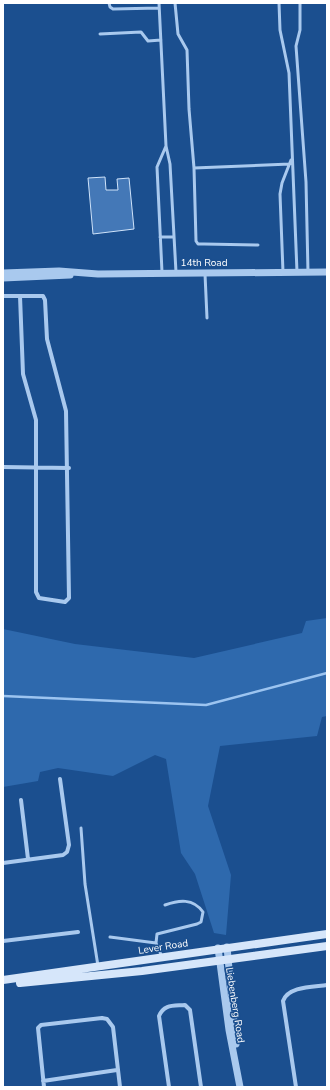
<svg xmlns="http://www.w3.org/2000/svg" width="330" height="1090" viewBox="0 0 330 1090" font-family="'Nunito Sans',sans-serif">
	<rect width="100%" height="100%" fill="#1b4f8f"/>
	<!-- green -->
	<path fill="#2e69ad" d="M327,618V716L322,717L317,736L220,746L208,806L231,875L226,935L214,933L195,874L181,853L166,759L155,755L113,776L58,768L40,772L38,781L3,787V629L75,644L194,658L302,633L306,621Z"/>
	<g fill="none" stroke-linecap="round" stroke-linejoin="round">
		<!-- stream -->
		<path stroke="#9cc4f0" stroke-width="2.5" d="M3,696L206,705L327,673"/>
	</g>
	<!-- building -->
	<path fill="#4478b7" stroke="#cfe3fa" d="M105,177L106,190H118L117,179L129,178L134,229L93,234L88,178Z"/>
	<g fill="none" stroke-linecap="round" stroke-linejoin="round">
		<!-- service -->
		<path stroke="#a9c9ee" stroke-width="3" d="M109,3L110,7L113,9L159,8
			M159,3L166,146L170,164L176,272
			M175,3L178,34L187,50L189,109L194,168L196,241L198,244H204L258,245
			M279,3L280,30L289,73L297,272
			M300,3V30L296,46L306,182L308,272
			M100,34L141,32L148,41L161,40
			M194,168L290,164
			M160,237H173
			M162,272L157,167L166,146
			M283,272L280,194L282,183L291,160
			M205,274L207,318
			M81,828L85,884L98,966
			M110,937L156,943L162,957
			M156,943L157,934L197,924L201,922L203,912C193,898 179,900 165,905"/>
		<!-- minor -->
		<path stroke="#a9c9ee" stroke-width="4" d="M3,296H43L45,300L47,339L66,411L69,598L65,602L39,598L36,592V420L23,374L20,296
			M3,467L69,468
			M21,800L28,859
			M3,863L63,855L67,852L69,845L60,779
			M3,941L78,932
			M43,1081L117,1070
			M44,1087L38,1028L41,1025L102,1018L107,1019L113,1027L120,1087
			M169,1087L159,1016C164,1004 173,1006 185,1005L190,1010L201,1087
			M296,1087L283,1001C288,986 314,987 327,985"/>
		<!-- tertiary -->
		<path stroke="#a9c9ee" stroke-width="7" d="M3,273L59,271L98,274L327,272
			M3,278L70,275
			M227,947L236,1044
			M218,948L229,1030L240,1087"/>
		<!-- secondary -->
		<path stroke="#d6e6fa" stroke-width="8" d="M3,980L327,934
			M20,983L142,971L327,946"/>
	</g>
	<g text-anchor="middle" stroke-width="3.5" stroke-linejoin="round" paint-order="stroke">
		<!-- street labels -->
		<g font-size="10" fill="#fff" stroke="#1b4f8f">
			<text x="204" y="266">14th Road</text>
			<text transform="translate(163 946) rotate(-9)" y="4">Lever Road</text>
			<text transform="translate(236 1005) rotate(81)" y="4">Liebenberg Road</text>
		</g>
	</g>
	<!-- border -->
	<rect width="330" height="1090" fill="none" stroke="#ffffff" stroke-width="8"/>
</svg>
